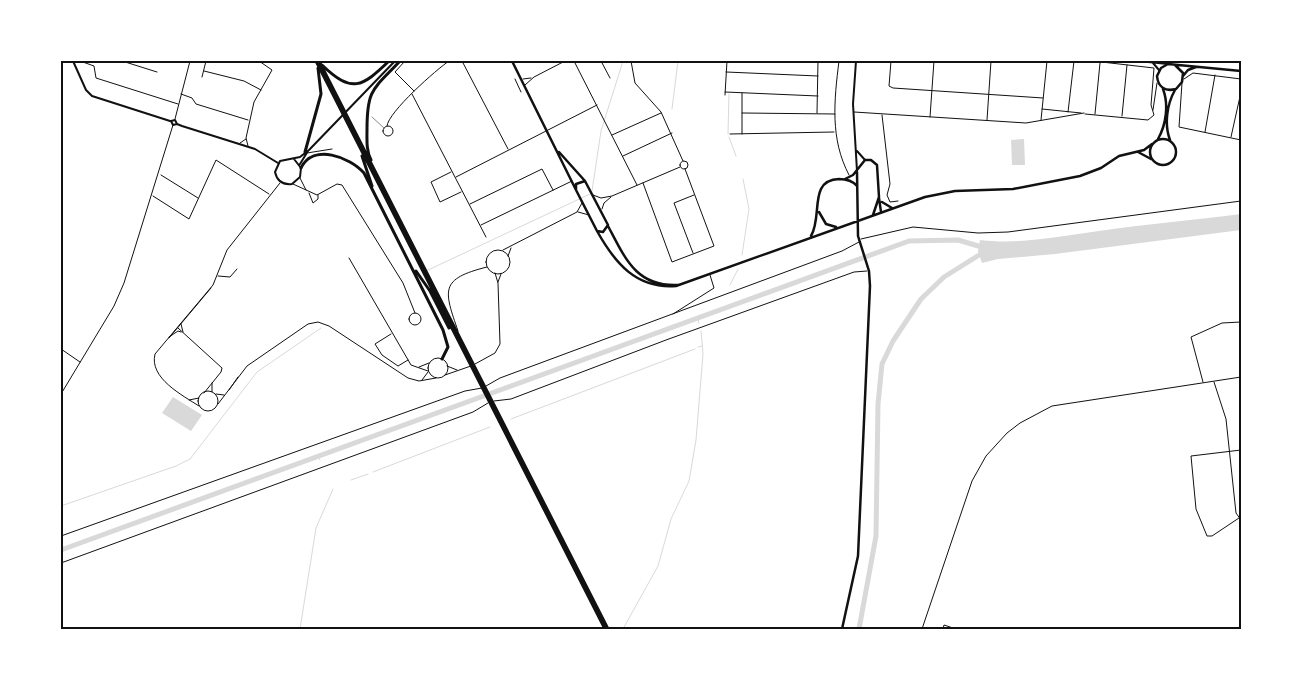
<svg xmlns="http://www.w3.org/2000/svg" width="1302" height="690" viewBox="0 0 1302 690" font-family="Cabin,sans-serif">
	<rect width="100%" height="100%" fill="#fff"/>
	<!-- water -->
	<path fill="#d9d9d9" d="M1024,139L1025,165H1012L1011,140Z
		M1241,214V230L1055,254L998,259L982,263L978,251L980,240C1021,245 1059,236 1099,231C1146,224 1194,220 1241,214Z
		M173,397L202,415L191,431L162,413Z"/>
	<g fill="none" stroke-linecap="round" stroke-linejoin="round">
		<!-- stream -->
		<path stroke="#d9d9d9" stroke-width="1" d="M672,109L678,61
			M728,134L729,94
			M729,137L736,156
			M592,191L601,131L623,61
			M742,255L749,209L743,179
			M426,271L590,194
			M730,285L738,269
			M698,318L699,323
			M698,347L702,346
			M511,419L695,349
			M318,457L320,460
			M373,472L490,427
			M351,480L368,474
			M61,506L176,466L190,459L257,372L321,328
			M300,629L316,528L333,489
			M623,629L658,566L671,519L689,481L696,440L703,354L701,331"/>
		<!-- river -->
		<path stroke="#d9d9d9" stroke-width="5" d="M61,550L909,241L958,240L985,248
			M859,629L876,536L878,404L882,364L893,341L921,299L944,277L984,252"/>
		<!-- service -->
		<path stroke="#111" stroke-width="0.5" d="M372,117L384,128"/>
		<!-- pedestrian -->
		<path stroke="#111" stroke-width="1" d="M515,79L521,92"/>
		<!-- minor -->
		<path stroke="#111" stroke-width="1" d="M80,61L94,66L96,78L178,104
			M122,61L157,72
			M405,61L395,72L414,91
			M462,61L508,149
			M574,61L637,185
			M601,61L610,78
			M631,61L635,83L661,112L683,161
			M839,61C834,101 830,139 849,175
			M891,61L889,86L893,88L1043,98
			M204,71L244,81L261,90
			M726,72L818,76
			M202,77L206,61
			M523,79L531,78
			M1184,79L1193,73L1241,79
			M1182,83L1179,127L1241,140
			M525,85L534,77L565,61
			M725,92L818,96
			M181,94L192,98L196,104L248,120
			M412,94L486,237
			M725,95L727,61
			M1042,109L1081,113
			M1153,110L1157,83
			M854,112L1026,123L1084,113
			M1068,112L1074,61
			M742,113L835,114
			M817,113L818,61
			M1085,114L1148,120L1154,115L1151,105L1154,68L1093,61
			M1095,114L1100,63
			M882,115L890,184L887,195L890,202L898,201
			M1122,116L1127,65
			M930,117L934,61
			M175,119L190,61
			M987,120L991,61
			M1041,120L1047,61
			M387,126C388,112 437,69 449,61
			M383 131a5 5 0 1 1 10 0a5 5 0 1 1-10 0Z
			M1205,132L1215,75
			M730,134L834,132
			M742,134V93
			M612,135L661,113
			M1231,137L1241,92
			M240,143L246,139
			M248,146L246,138L254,102L272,70L259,61
			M307,153L332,149
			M623,156L672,133
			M680 165a4 4 0 1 1 8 0a4 4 0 1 1-8 0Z
			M451,172L431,182L440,202L461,192
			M161,175L198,198
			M456,177L597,105
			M300,178L306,190
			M643,183L672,262L714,246L685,169
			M293,184L317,195L337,184L342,185L403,283L415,313
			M309,193L313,203L318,199V195
			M593,195L601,198L612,196L680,167
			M153,196L189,219L216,160L269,194
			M470,204L542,169L553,190
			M602,209L604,203L611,197
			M578,212L589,215
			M481,225L572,181
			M861,239L913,227L978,233L1008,232L1241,201
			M486 262a12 12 0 1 1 24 0a12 12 0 1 1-24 0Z
			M503,250L577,212L582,203
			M693,253L674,203L694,195
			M508,256L511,248
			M349,258L411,365L428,371
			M218,276L230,277L237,269
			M498,282L501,274
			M409 319a6 6 0 1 1 12 0a6 6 0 1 1-12 0Z
			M673,314L714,288L710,275
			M181,324L183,332
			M178,328L222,368L221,372L204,393
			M458,331C444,290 439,279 487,267
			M391,334L375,344L382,355L398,366L408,360
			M169,337L178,331L181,332
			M169,338L211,288
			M61,349L80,362
			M428 368a10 10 0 1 1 20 0a10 10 0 1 1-20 0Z
			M475,364L495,353L500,344L498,283L495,273
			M447,366L457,370
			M419,367L429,363
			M445,375L471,366
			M422,380L428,372
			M1203,382L1191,337L1222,323L1241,322
			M1214,382L1226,419L1236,513L1241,520
			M212,383V392
			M486,386L500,378L842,251L859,242
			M229,390L238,377
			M198 401a10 10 0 1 1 20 0a10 10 0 1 1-20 0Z
			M61,394L114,306L124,283L173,125
			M216,394L224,395
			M189,400L199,398
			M494,401L511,399L666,340L854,272L867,271
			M218,404L247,366L308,324L318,322L329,326L408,378L419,381L436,378
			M199,406C182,395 149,378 155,354L213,285L227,250L280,183
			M1239,518L1212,536H1207L1196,509L1191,456L1241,450
			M61,536L465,391L482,388
			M61,563L473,412L488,403
			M922,629L972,481L986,456L1007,433L1020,423L1052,406L1241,377
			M943,629L944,625L956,629"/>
		<!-- tertiary -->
		<path stroke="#111" stroke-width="2" d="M73,61L86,90L92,96L170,121
			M856,61L853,104L857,171
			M1138,61L1168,64
			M1153,63L1159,70
			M177,124L173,125L171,121L175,120L177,124L182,126L255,149L278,163
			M857,151L865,160
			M294,159L301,168L300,177L292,184C283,185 277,181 275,172L280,161L300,157L309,150L395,61
			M300,164L308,151"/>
		<!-- secondary -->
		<path stroke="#111" stroke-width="2.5" d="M512,61L576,190
			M1175,65L1183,73L1182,82L1176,89C1165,92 1158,87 1157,76L1161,68L1168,64L1241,71
			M1183,76L1188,70L1196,67
			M1158,139C1166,125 1169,105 1163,89
			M1150 152a13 13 0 1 1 26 0a13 13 0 1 1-26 0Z
			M1170,140C1164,124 1167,104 1175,90
			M559,152L585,181
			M1138,152L1151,159
			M845,179L853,175L865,160H871L877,165L879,197L873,215
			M585,181L608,225L603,232L597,231L576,190V184Z
			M879,198L881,212
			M882,202L892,208
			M819,212L826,224L836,227
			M608,226C625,258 636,287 678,285
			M597,231C615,263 636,289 676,286L925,197L955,191L1013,189L1080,176L1101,168L1119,156L1144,150L1152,144
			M811,236C823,216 808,180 839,179C846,179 852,180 857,186
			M842,629L858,556L870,286L869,271L858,236L857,172"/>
		<!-- trunk -->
		<path stroke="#111" stroke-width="3" d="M316,61L605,629
			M319,61L608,629
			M322,65C352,94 362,87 389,61
			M305,152L321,94L318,68
			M362,156L372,186
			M371,160C366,150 367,140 367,129C367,88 374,89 400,61
			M301,168C313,143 350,157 364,173L443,330L448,347L442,359
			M416,271L430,291L449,328"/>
	</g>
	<!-- border -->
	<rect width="1302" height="690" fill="none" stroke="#ffffff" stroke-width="125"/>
	<rect x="62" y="62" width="1178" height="566" fill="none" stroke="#111" stroke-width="2"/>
</svg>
